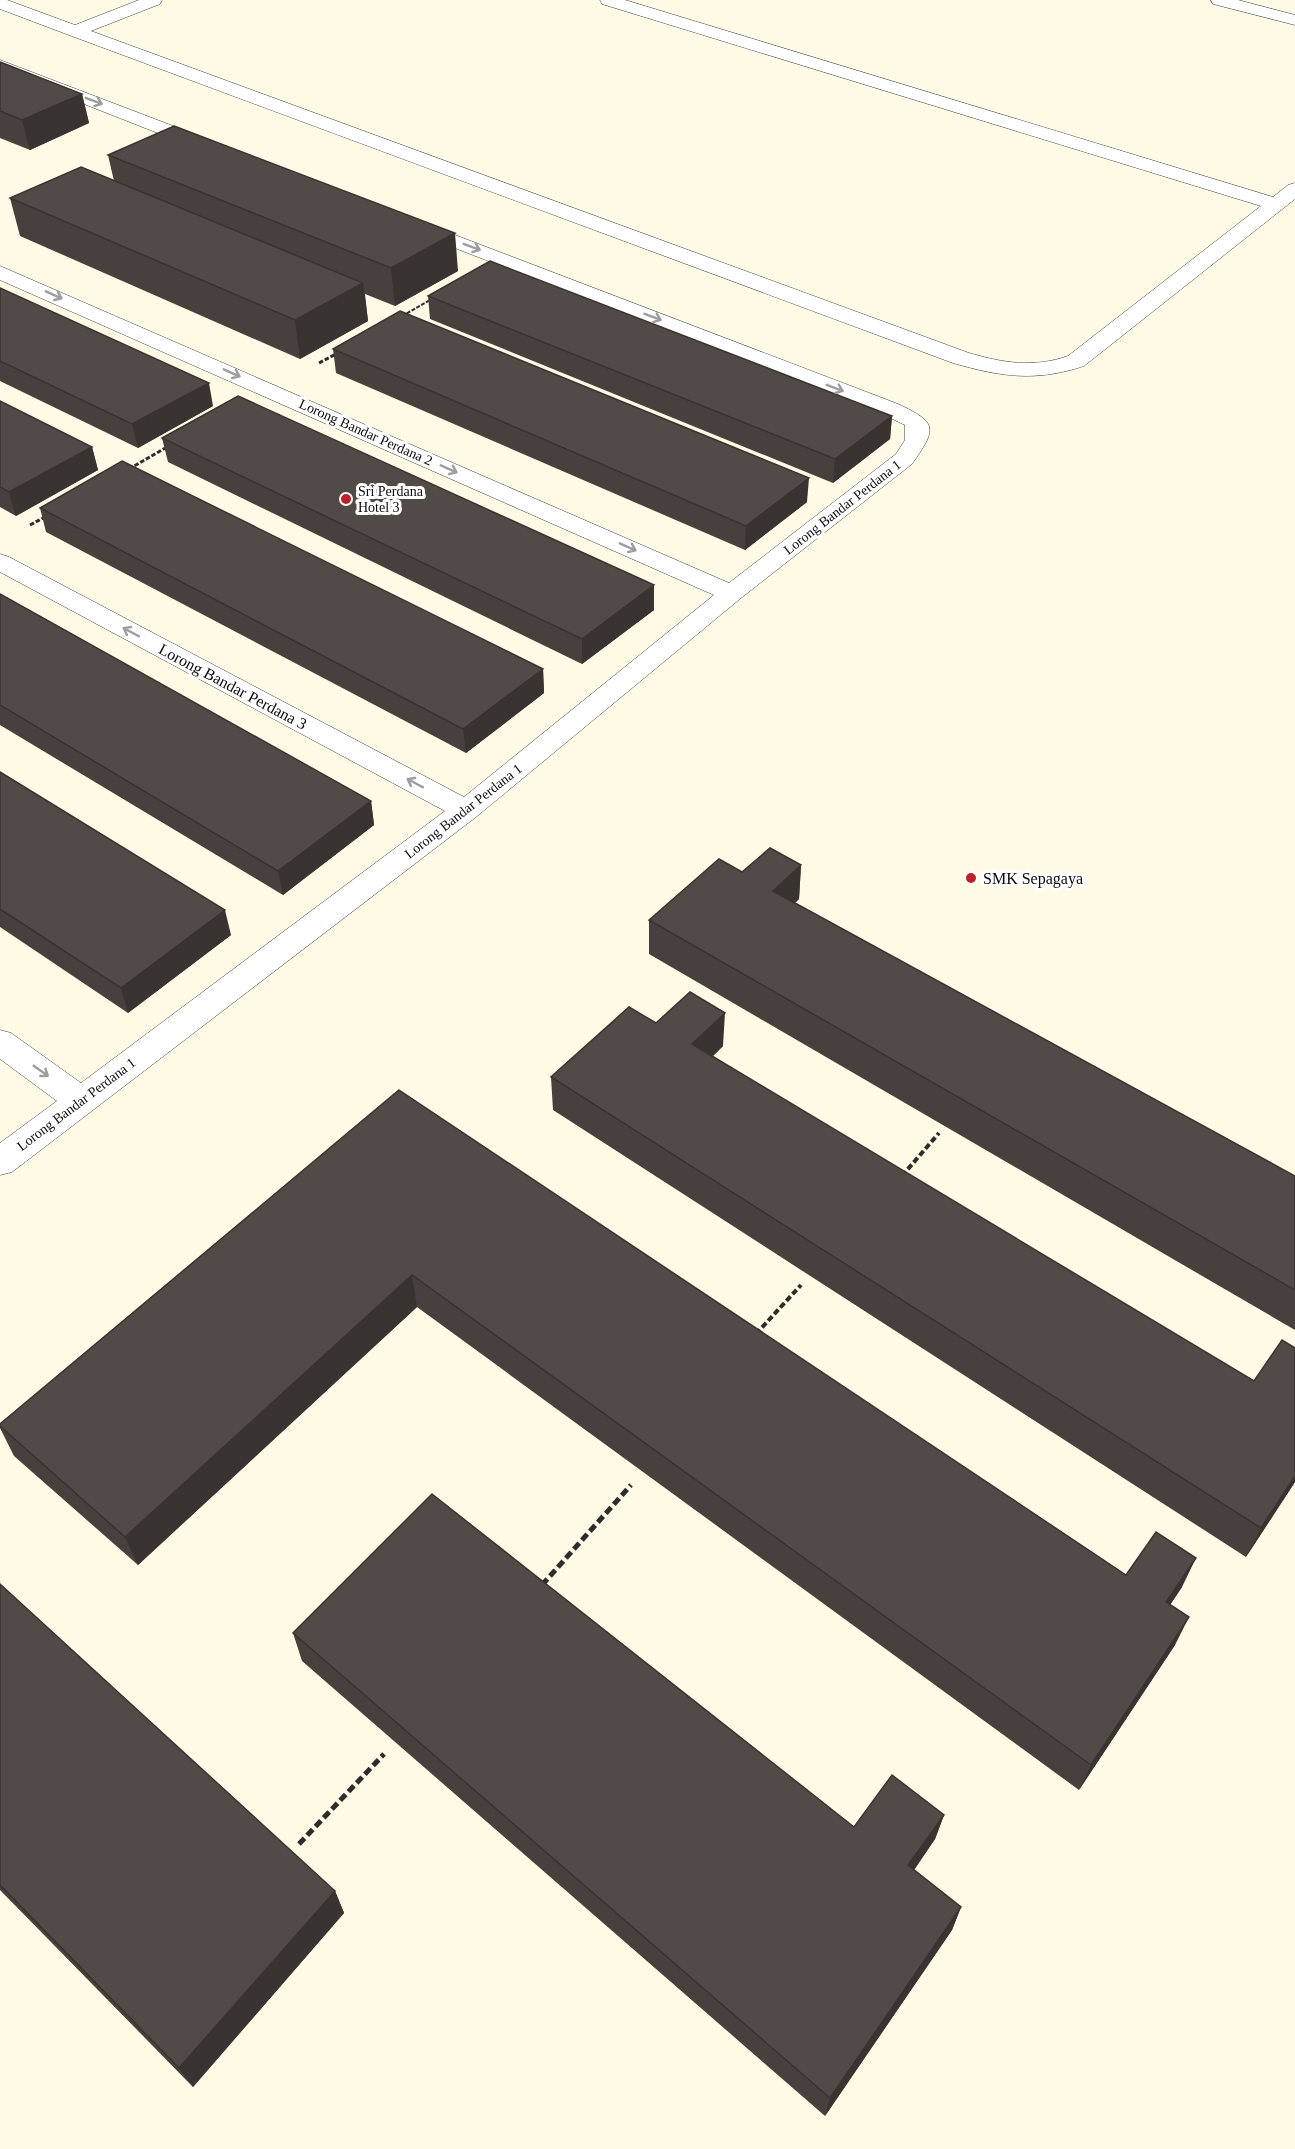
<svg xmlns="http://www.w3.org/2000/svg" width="1295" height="2149" viewBox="0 0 1295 2149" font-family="Georgia,serif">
	<rect width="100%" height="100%" fill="#fffae6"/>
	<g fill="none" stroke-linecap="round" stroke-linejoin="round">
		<defs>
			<path id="minor" d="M0,0H7L75,25L139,0H162L160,4L91,31L969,353C1003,363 1034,368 1068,356L1261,206L602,4L600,0H625L1273,197L1288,185L1295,183V199L1084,366C1035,382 1002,377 953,363L69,35L0,9Z
				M1211,0H1238L1295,15V25L1213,4Z
				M0,60L215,142L217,146L208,152L201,150L0,71Z
				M413,219L898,404C938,423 937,428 912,464L741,598L476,817L12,1172L0,1175V1143L57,1101L0,1059V1030L11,1033L81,1083L445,811L0,572V554L9,557L464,797L714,595L0,280V266L729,583L896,454L905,440V425L882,414L406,229L403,225L406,221Z"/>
		</defs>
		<!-- minor casing -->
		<use href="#minor" stroke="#3d3d3d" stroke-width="1"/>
		<!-- path-far3 -->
		<path stroke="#2c2c2c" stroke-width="2" stroke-dasharray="4 1.5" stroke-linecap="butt" d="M402,316L432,299"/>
		<!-- path-far2 -->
		<path stroke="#2c2c2c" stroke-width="3" stroke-dasharray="4.5 2" stroke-linecap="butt" d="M319,363L336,354
			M129,469L167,447
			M30,525L45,517"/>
		<!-- path-far1 -->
		<path stroke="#2c2c2c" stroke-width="4" stroke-dasharray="6 3" stroke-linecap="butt" d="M902,1176L939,1133
			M756,1334L801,1285"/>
		<!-- path -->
		<path stroke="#2c2c2c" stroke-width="5" stroke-dasharray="8 4" stroke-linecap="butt" d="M542,1585L631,1485
			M299,1844L384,1754"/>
		<!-- minor -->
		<use href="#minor" fill="#fff" fill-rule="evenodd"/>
	</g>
	<!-- wall -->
	<path fill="#47403c" d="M0,62L82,94L89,123L30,150L0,138Z
		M108,155L458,271L395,306L365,294L368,321L300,359L20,236L10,198L114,181Z
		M0,288L213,406L138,448L0,381Z
		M428,296L892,416L890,439L833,483L430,319Z
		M333,349L807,502L745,550L336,373Z
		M0,401L92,447L98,470L16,516L0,507Z
		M162,438L654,585V610L582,664L168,462Z
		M40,508L543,669L544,693L466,753L46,532Z
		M0,594L371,801L374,825L283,895L0,725Z
		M0,772L231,935L128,1013L0,927Z
		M801,865L799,899L795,903L1295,1176V1330L649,954V920Z
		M656,1023L723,1046L713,1056L1295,1482L1246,1557L553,1110L551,1077Z
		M399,1090L1126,1575L1182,1587L1170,1605L1175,1645L1079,1790L417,1307L138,1565L14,1456L0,1428V1424Z
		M0,1584L335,1891L344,1913L193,2087L0,1890Z
		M293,1633L854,1827L944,1815L935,1839L914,1870L961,1907L952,1930L825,2116L302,1661Z"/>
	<!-- shaded-wall -->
	<path fill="#393431" d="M82,94L89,123L30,150L22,120Z
		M455,233L458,271L395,306L391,268Z
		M363,283L368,321L300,359L295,320Z
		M209,383L213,406L138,448L132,424Z
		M892,416L890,439L833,483L835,459Z
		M92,447L98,470L16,516L9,492Z
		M809,478L807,502L745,550L746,526Z
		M654,585V610L582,664V639Z
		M543,669L544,693L466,753L463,729Z
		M371,801L374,825L283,895L278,871Z
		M801,865L799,899L770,925L773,891Z
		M225,910L231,935L128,1013L121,988Z
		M725,1013L723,1046L691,1077L692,1044Z
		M412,1275L417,1307L138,1565L125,1537Z
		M1295,1476V1482L1246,1557L1261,1528Z
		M1196,1558L1182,1587L1153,1630L1166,1602Z
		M1189,1617L1175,1645L1079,1790L1091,1765Z
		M944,1815L935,1839L901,1889L908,1865Z
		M335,1891L344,1913L193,2087L179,2068Z
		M961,1907L952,1930L825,2116L830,2098Z"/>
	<!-- building -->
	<path fill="#524a46" stroke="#393431" stroke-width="1.5" d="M0,62L82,94L22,120L0,111Z
		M174,126L455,233L391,268L108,155Z
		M81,167L363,283L295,320L10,198Z
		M490,261L892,416L835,459L428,296Z
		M0,288L209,383L132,424L0,361Z
		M400,311L809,478L746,526L333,349Z
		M238,396L654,585L582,639L162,438Z
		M0,401L92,447L9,492L0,487Z
		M122,461L543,669L463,729L40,508Z
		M0,594L371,801L278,871L0,705Z
		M0,772L225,910L121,988L0,909Z
		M770,848L801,865L773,891L1295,1176V1290L649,920L719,859L742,872Z
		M690,992L725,1013L692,1044L1254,1381L1282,1340L1295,1348V1476L1261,1528L551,1077L629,1007L656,1023Z
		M399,1090L1126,1575L1156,1532L1196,1558L1166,1602L1189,1617L1091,1765L412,1275L125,1537L0,1426V1424Z
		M432,1494L854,1827L892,1775L944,1815L908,1865L961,1907L830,2098L293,1633Z
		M0,1584L335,1891L179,2068L0,1885Z"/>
	<!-- one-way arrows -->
	<defs><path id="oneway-shaft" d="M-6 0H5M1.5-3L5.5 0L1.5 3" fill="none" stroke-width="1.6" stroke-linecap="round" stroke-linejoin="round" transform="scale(1.5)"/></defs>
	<g stroke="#9d9d9d">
		<use href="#oneway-shaft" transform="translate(94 101) rotate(21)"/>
		<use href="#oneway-shaft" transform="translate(472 247) rotate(21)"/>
		<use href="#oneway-shaft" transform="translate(54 295) rotate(24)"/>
		<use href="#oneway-shaft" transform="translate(653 317) rotate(21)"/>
		<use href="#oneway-shaft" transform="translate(232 373) rotate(24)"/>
		<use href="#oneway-shaft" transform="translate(835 388) rotate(21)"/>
		<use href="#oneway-shaft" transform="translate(449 469) rotate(24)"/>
		<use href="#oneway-shaft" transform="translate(628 547) rotate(24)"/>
		<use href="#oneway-shaft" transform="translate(131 632) rotate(-152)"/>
		<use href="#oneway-shaft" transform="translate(415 783) rotate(-152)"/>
		<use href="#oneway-shaft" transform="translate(41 1071) rotate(35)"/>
	</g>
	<!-- markers -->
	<g fill="#bc202a" stroke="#fff" stroke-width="2">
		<circle cx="346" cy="499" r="6"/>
		<circle cx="971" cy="878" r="6"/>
	</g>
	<g text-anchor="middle" stroke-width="6" stroke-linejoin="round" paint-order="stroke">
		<!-- far-street labels -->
		<g font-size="14" fill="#0a0a0a" stroke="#fff">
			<text transform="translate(366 432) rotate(24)" y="5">Lorong Bandar Perdana 2</text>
			<text transform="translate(842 507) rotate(-38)" y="5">Lorong Bandar Perdana 1</text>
			<text transform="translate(463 811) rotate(-38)" y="5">Lorong Bandar Perdana 1</text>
			<text transform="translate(76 1104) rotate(-37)" y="5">Lorong Bandar Perdana 1</text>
		</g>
		<!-- far-poi labels -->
		<g font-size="14" fill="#0a0a0a" stroke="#fff" text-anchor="start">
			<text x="358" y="496">Sri Perdana<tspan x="358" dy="16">Hotel 3</tspan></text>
		</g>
		<!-- street labels -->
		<g font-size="16" fill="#0a0a0a" stroke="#fff">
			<text transform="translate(233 686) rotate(28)" y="6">Lorong Bandar Perdana 3</text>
		</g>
		<!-- poi labels -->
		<g font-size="16" fill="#0a0a0a" stroke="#fff" text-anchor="start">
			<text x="983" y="884">SMK Sepagaya</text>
		</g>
	</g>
</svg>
